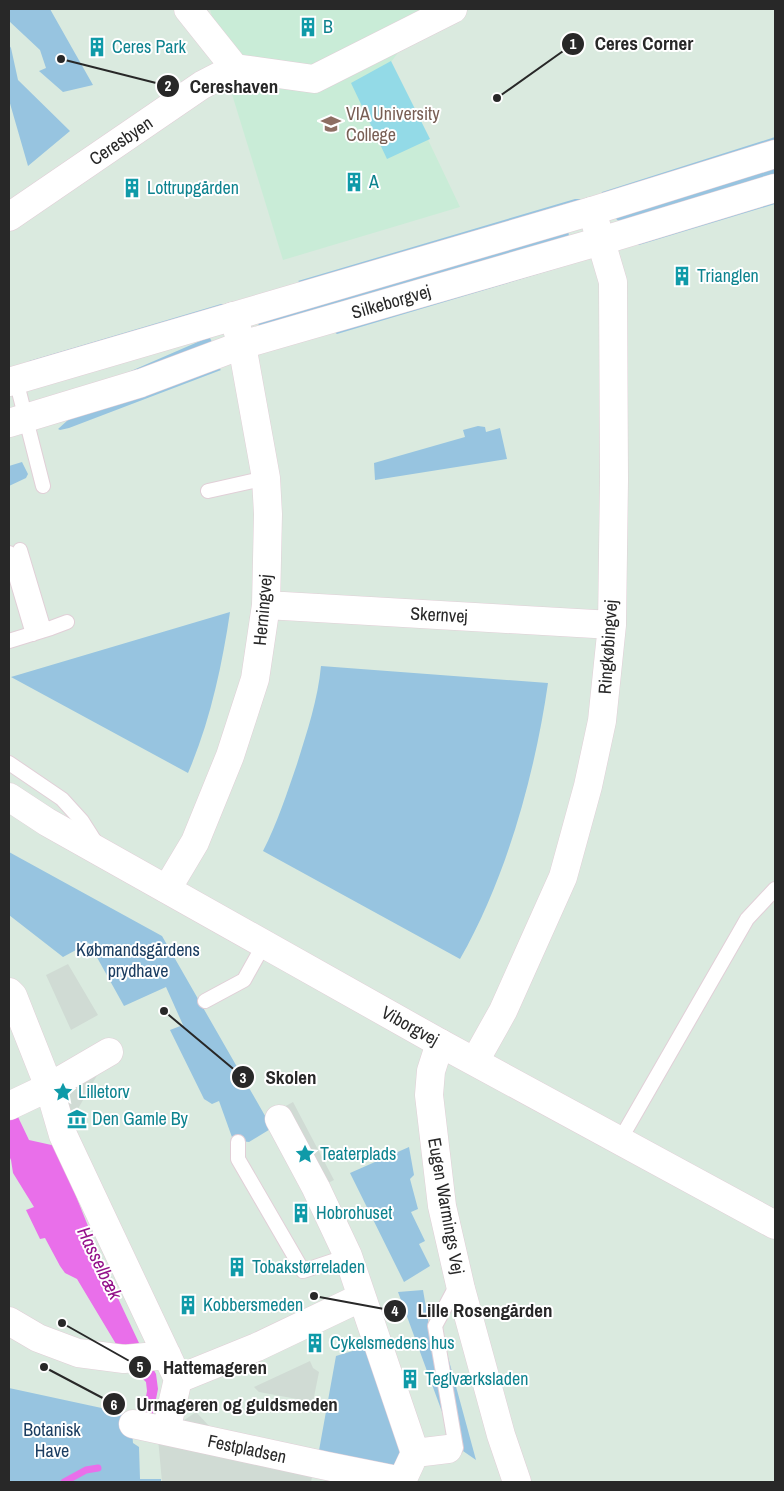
<svg xmlns="http://www.w3.org/2000/svg" width="784" height="1491" viewBox="0 0 784 1491" font-family="'Archivo Narrow',sans-serif">
	<rect width="100%" height="100%" fill="#daeadf"/>
	<!-- education -->
	<path fill="#c9ecd7" d="M210,9H431L391,62L460,207L283,260L231,91Z"/>
	<!-- green -->
	<path fill="#97c4e0" d="M9,9H50L93,85L63,92L39,71L46,68L40,50L9,21Z
		M9,45L11,48L18,80L70,131L28,166L9,100Z
		M775,137V141L605,194H601L602,192Z
		M775,167V175L620,221L617,220L616,218Z
		M575,199H583L301,283L298,281Z
		M775,201V204L639,245H634Z
		M568,230L569,236L263,326H260L258,324L259,322Z
		M585,260L337,334L334,332Z
		M221,304H228L28,362L29,361Z
		M207,338H210L212,342L153,366L47,397L124,374Z
		M219,368L221,370L69,428L60,430L58,429L68,420L78,416L132,400Z
		M478,426L485,427L486,432L500,428L507,459L375,480L374,463L465,437L463,430Z
		M22,462L28,474L26,478L9,486V466Z
		M230,612C222,666 210,722 188,773L11,677Z
		M321,666L548,683C535,774 506,879 460,959L263,851C277,824 287,793 297,764C307,732 318,699 321,666Z
		M9,852L162,936L272,1128L249,1142L233,1140L219,1101L212,1104L204,1099L170,1030L183,1025L166,987L124,1006L89,943L63,957L9,915Z
		M409,1147L414,1175L410,1179L418,1209L411,1212L425,1241L419,1244L430,1266L404,1282L350,1173Z
		M423,1290L445,1420L398,1292Z
		M369,1346L406,1448L402,1469L318,1456L336,1356Z
		M445,1346L476,1460L463,1451Z
		M9,1388L134,1415L132,1431L133,1443L139,1447L140,1479H161V1482H9Z"/>
	<!-- pitch -->
	<path fill="#93dae7" d="M391,61L430,139L387,159L351,83Z"/>
	<!-- plaza -->
	<path fill="#d0dbd4" d="M68,964L98,1015L71,1030L46,975Z
		M108,1056L66,1130L54,1073Z
		M293,1102L334,1180L310,1192L275,1112Z
		M310,1361L313,1368L319,1372L313,1402L259,1392L254,1387Z
		M196,1412L211,1428L317,1453L311,1482H162L158,1438Z"/>
	<!-- water -->
	<path fill="#e96fea" d="M9,1098L29,1140L56,1146L88,1226L85,1228L139,1343L156,1374L158,1389L153,1414L143,1413L147,1391L146,1382L135,1371L116,1344L77,1279L65,1273L60,1266L45,1238L40,1239L26,1210L34,1207L13,1173L11,1160L9,1156Z"/>
	<g fill="none" stroke-linecap="round" stroke-linejoin="round">
		<!-- stream -->
		<path stroke="#e96fea" stroke-width="7" d="M64,1482L86,1470L98,1468"/>
		<defs>
			<path id="lane" d="M16,380L43,486
				M208,491L266,478
				M20,550L44,630
				M9,553L33,634
				M9,641L51,628L67,622
				M9,763L62,799L82,821L96,843
				M205,1001L244,980L264,944
				M620,1140L747,919L775,889
				M238,1142V1159L303,1271L348,1256
				M449,1449L456,1448L435,1326L453,1292L461,1289"/>
			<path id="street" d="M188,9L235,68
				M9,217L202,85L235,68L314,79L453,9
				M266,605L612,625
				M167,889L195,842L230,756L255,679L266,605L268,514L266,478L242,345L233,316
				M9,992L13,996L49,1087L63,1135L178,1379L166,1431
				M440,1043L431,1071L429,1095L442,1206L461,1289L501,1435L517,1482
				M475,1061L503,1011L563,877L588,786L602,721L612,625L614,480L613,282L592,211
				M9,1106L49,1087L109,1052
				M279,1119L316,1188L348,1256L415,1453
				M9,1321L38,1338L78,1353L124,1359L167,1355
				M178,1379L257,1347L362,1297
				M133,1424L327,1466L402,1481L415,1453
				M415,1453L448,1449"/>
			<path id="secondary" d="M9,382L592,211L775,154
				M9,423L141,383L242,345L601,241L775,188
				M9,797L47,822L440,1043L775,1225"/>
		</defs>
		<!-- lane casing -->
		<use href="#lane" stroke="#e1cfd7" stroke-width="16"/>
		<!-- street casing -->
		<use href="#street" stroke="#e1cfd7" stroke-width="29"/>
		<!-- secondary casing -->
		<use href="#secondary" stroke="#e1cfd7" stroke-width="29"/>
		<!-- lane -->
		<use href="#lane" stroke="#fff" stroke-width="14"/>
		<!-- street -->
		<use href="#street" stroke="#fff" stroke-width="28"/>
		<!-- secondary -->
		<use href="#secondary" stroke="#fff" stroke-width="28"/>
	</g>
	<!-- icons -->
	<defs>
		<symbol id="building-bare" viewBox="-9 -9 18 18"><path d="M-4-6H4V6H1V3H-1V6H-4ZM-2.5-4.3h1.7v1.8h-1.7ZM.8-4.3h1.7v1.8H.8ZM-2.5-1h1.7V.8h-1.7ZM.8-1h1.7V.8H.8Z" fill="#0f9aa8" stroke="#fff" stroke-width="2.5" paint-order="stroke"/></symbol>
		<symbol id="university-bare" viewBox="-9 -9 18 18"><path d="M0-5L7-2L0 1L-7-2ZM-4 1L0 2.5L4 1V4Q0 6-4 4Z" fill="#8d6e63" stroke="#fff" stroke-width="2.5" paint-order="stroke"/></symbol>
		<symbol id="sight-bare" viewBox="-9 -9 18 18"><path d="M0-6L1.8-2.2L6-1.7L2.9 1.2L3.7 5.4L0 3.3L-3.7 5.4L-2.9 1.2L-6-1.7L-1.8-2.2Z" fill="#0f9aa8" stroke="#fff" stroke-width="2.5" paint-order="stroke"/></symbol>
		<symbol id="museum-bare" viewBox="-9 -9 18 18"><path d="M0-6L6-3V-2H-6V-3ZM-5-1h2V3h-2ZM-1-1h2V3h-2ZM3-1h2V3H3ZM-6 4H6V6H-6Z" fill="#0f9aa8" stroke="#fff" stroke-width="2.5" paint-order="stroke"/></symbol>
	</defs>
	<g fill-rule="evenodd">
		<use href="#building-bare" x="294" y="13" width="28" height="28"/>
		<use href="#building-bare" x="83" y="33" width="28" height="28"/>
		<use href="#university-bare" x="317" y="110" width="28" height="28"/>
		<use href="#building-bare" x="340" y="168" width="28" height="28"/>
		<use href="#building-bare" x="118" y="174" width="28" height="28"/>
		<use href="#building-bare" x="668" y="262" width="28" height="28"/>
		<use href="#sight-bare" x="49" y="1078" width="28" height="28"/>
		<use href="#museum-bare" x="63" y="1105" width="28" height="28"/>
		<use href="#sight-bare" x="291" y="1140" width="28" height="28"/>
		<use href="#building-bare" x="287" y="1199" width="28" height="28"/>
		<use href="#building-bare" x="223" y="1253" width="28" height="28"/>
		<use href="#building-bare" x="174" y="1291" width="28" height="28"/>
		<use href="#building-bare" x="301" y="1329" width="28" height="28"/>
		<use href="#building-bare" x="396" y="1365" width="28" height="28"/>
	</g>
	<g text-anchor="middle" stroke-width="4" stroke-linejoin="round" paint-order="stroke">
		<!-- culture labels -->
		<g font-size="18" fill="#0d838f" stroke="#fff" text-anchor="start">
			<text x="323" y="33">B</text>
			<text x="112" y="53">Ceres Park</text>
			<text x="369" y="188">A</text>
			<text x="147" y="194">Lottrupgården</text>
			<text x="697" y="282">Trianglen</text>
			<text x="78" y="1098">Lilletorv</text>
			<text x="92" y="1125">Den Gamle By</text>
			<text x="320" y="1160">Teaterplads</text>
			<text x="316" y="1219">Hobrohuset</text>
			<text x="252" y="1273">Tobakstørreladen</text>
			<text x="203" y="1311">Kobbersmeden</text>
			<text x="330" y="1349">Cykelsmedens hus</text>
			<text x="425" y="1385">Teglværksladen</text>
		</g>
		<!-- education labels -->
		<g font-size="18" fill="#785e54" stroke="#fff" text-anchor="start">
			<text x="346" y="120">VIA University<tspan x="346" dy="21">College</tspan></text>
		</g>
		<!-- street labels -->
		<g font-size="18" fill="#282828" stroke="#fff">
			<text transform="translate(121 141) rotate(-34)" y="6">Ceresbyen</text>
			<text transform="translate(391 302) rotate(-16)" y="6">Silkeborgvej</text>
			<text transform="translate(263 610) rotate(-85)" y="6">Herningvej</text>
			<text transform="translate(439 615) rotate(3)" y="6">Skernvej</text>
			<text transform="translate(608 647) rotate(-86)" y="6">Ringkøbingvej</text>
			<text transform="translate(410 1026) rotate(29)" y="6">Viborgvej</text>
			<text transform="translate(446 1206) rotate(80)" y="6">Eugen Warmings Vej</text>
			<text transform="translate(247 1449) rotate(12)" y="6">Festpladsen</text>
		</g>
		<!-- park labels -->
		<g font-size="18" fill="#1b3d61" stroke="#fff">
			<text x="138" y="956">Købmandsgårdens<tspan x="138" dy="21">prydhave</tspan></text>
			<text x="52" y="1436">Botanisk<tspan x="52" dy="21">Have</tspan></text>
		</g>
		<!-- water labels -->
		<g font-size="19" font-style="italic" fill="#931189" stroke="#fff">
			<text transform="translate(100 1263) rotate(64)" y="7">Hasselbæk</text>
		</g>
	</g>
	<!-- callouts -->
	<path fill="none" stroke="#282828" stroke-width="2" d="M497 98L573 44M61 59L168 86M164 1011L243 1077M314 1296L395 1311M62 1323L140 1367M44 1367L114 1404"/>
	<g fill="#282828" stroke="#fff" stroke-width="2">
		<circle cx="497" cy="98" r="5"/>
		<circle cx="61" cy="59" r="5"/>
		<circle cx="164" cy="1011" r="5"/>
		<circle cx="314" cy="1296" r="5"/>
		<circle cx="62" cy="1323" r="5"/>
		<circle cx="44" cy="1367" r="5"/>
		<circle cx="573" cy="44" r="12"/>
		<circle cx="168" cy="86" r="12"/>
		<circle cx="243" cy="1077" r="12"/>
		<circle cx="395" cy="1311" r="12"/>
		<circle cx="140" cy="1367" r="12"/>
		<circle cx="114" cy="1404" r="12"/>
	</g>
	<g font-size="15" text-anchor="middle" font-weight="bold" fill="#fff">
		<text x="573" y="49">1</text>
		<text x="168" y="91">2</text>
		<text x="243" y="1083">3</text>
		<text x="395" y="1316">4</text>
		<text x="140" y="1372">5</text>
		<text x="114" y="1410">6</text>
	</g>
	<g font-size="19" text-anchor="middle" font-weight="bold" fill="#282828" stroke="#fff" stroke-width="4" stroke-linejoin="round" paint-order="stroke">
		<text x="644" y="50">Ceres Corner</text>
		<text x="234" y="93">Cereshaven</text>
		<text x="291" y="1084">Skolen</text>
		<text x="485" y="1317">Lille Rosengården</text>
		<text x="215" y="1374">Hattemageren</text>
		<text x="237" y="1411">Urmageren og guldsmeden</text>
	</g>
	<!-- border -->
	<rect width="784" height="1491" fill="none" stroke="#282828" stroke-width="20"/>
</svg>
